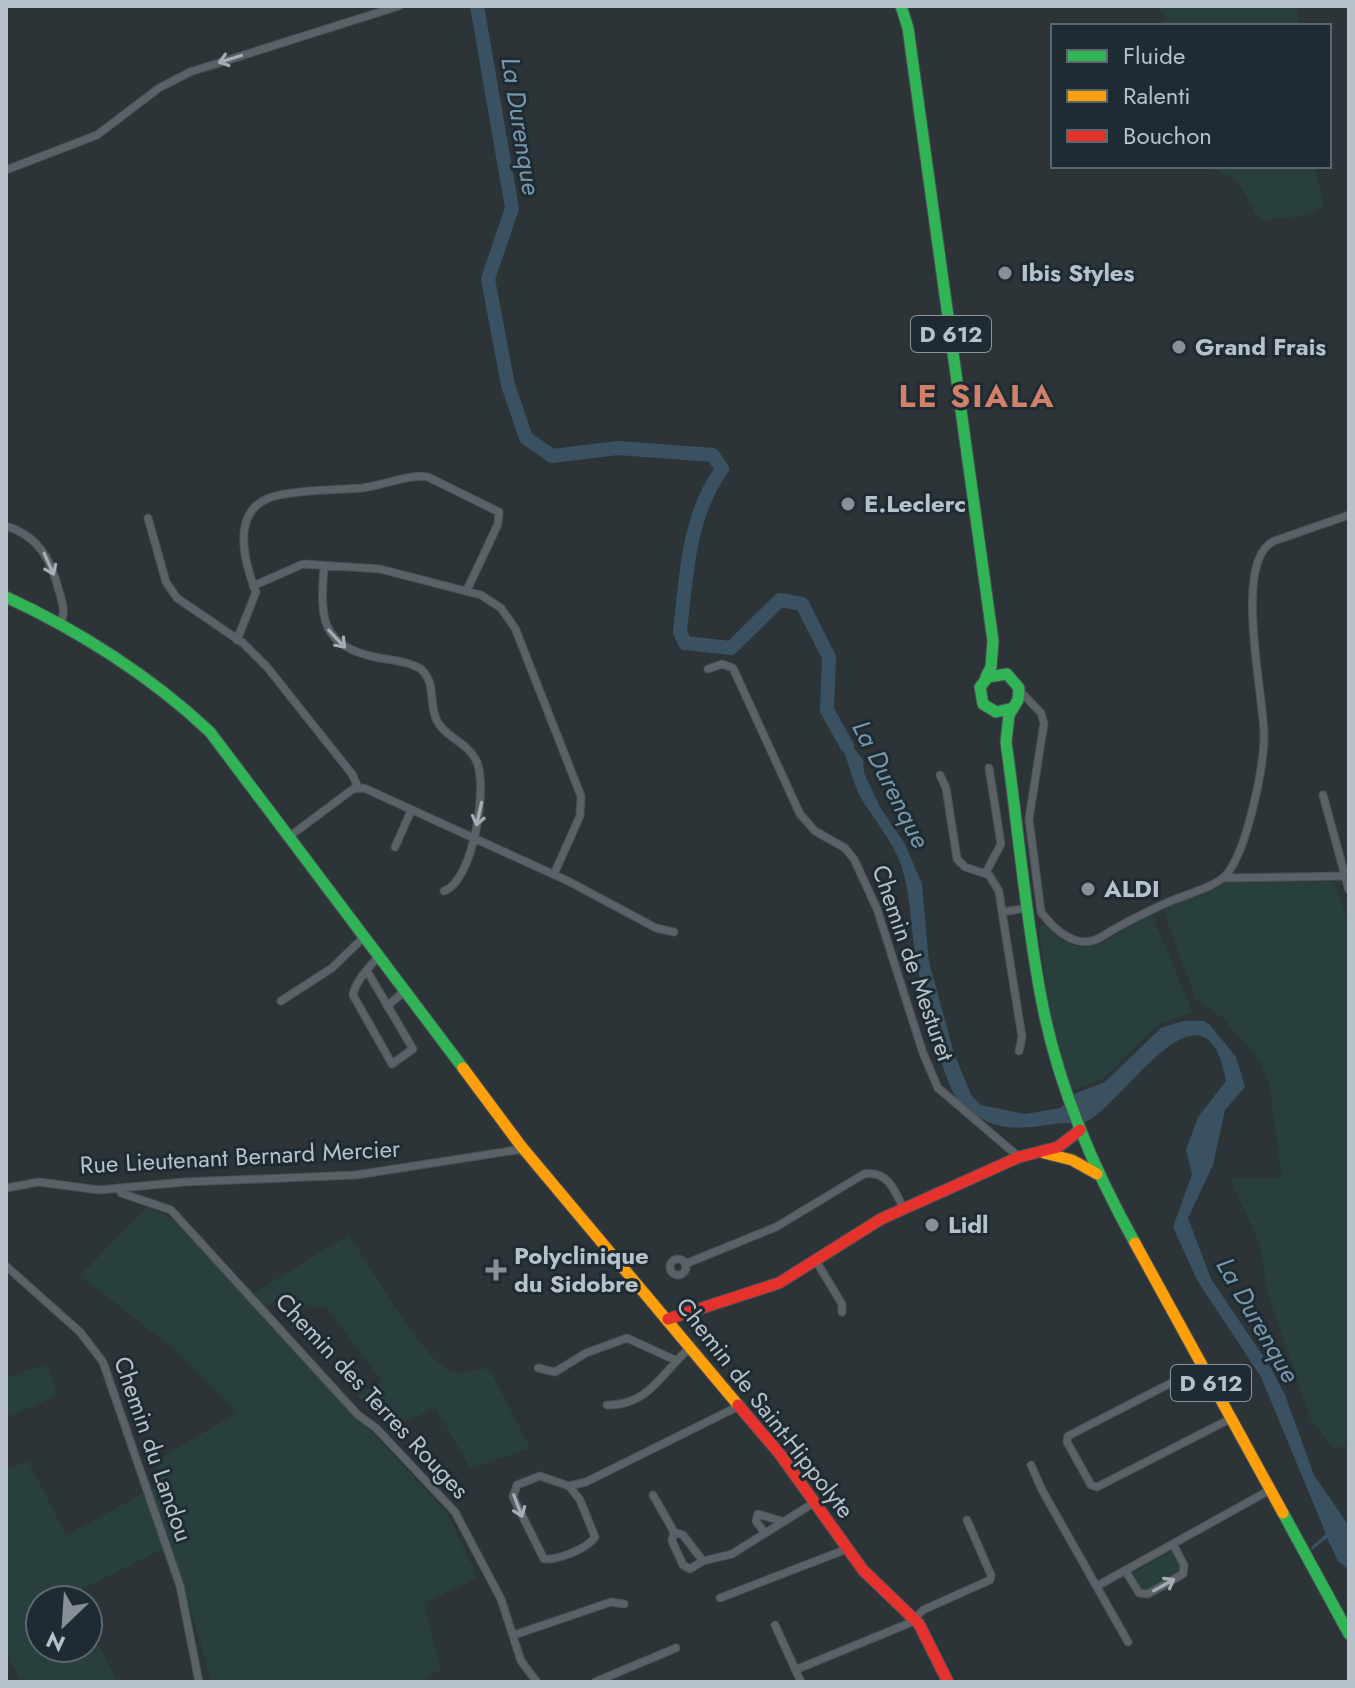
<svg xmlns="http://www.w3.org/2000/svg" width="1355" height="1688" viewBox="0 0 1355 1688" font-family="Jost,sans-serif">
	<rect width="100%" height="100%" fill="#2c3438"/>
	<!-- green -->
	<path fill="#293f3d" d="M1158,6H1297L1299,26H1150L1168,20Z
		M1207,166H1314L1324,206L1307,215L1260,221L1238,181Z
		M1334,881L1349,926V1446L1333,1448L1311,1420L1268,1295L1259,1242L1230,1179L1282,1177L1269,1084L1260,1061L1223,1018L1196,1000L1163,909L1222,883Z
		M1151,913L1193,1013L1160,1023L1102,1079L1070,1091L1048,1007L1039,926L1046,924C1055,930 1062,939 1071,944C1094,956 1131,924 1151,913Z
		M148,1206L174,1220L254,1293L349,1235C369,1263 423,1361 451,1371C463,1375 477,1370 489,1368L530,1448L471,1469L436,1408L390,1429L357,1395L383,1382L326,1307L305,1308L287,1292L261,1311L446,1512L478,1578L424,1603L441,1669L420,1682H212L171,1545L72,1594L75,1600H40V1648H88V1625L118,1682H21L6,1651V1470L28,1461L66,1535L154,1488L157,1460L237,1413L173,1348L80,1276Z
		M46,1364L58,1395L6,1418V1378Z
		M1172,1551L1181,1565L1179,1572L1146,1591L1140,1590L1131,1574Z"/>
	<!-- water -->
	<path fill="#395161" d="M835,727L863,759L864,773L880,807L905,844L922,884L929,962L954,1053L971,1095L981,1105L1025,1114L1061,1108L1074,1094L1105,1082L1161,1028L1183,1021H1204L1210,1025L1236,1057L1245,1087L1225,1110L1213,1165L1188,1218L1211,1279L1271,1368L1285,1395L1314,1475L1349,1526V1570L1338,1561L1327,1538L1312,1550L1311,1547L1326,1534L1261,1377L1197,1280L1173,1227L1192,1174L1186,1150L1198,1117L1226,1081C1205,963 1121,1109 1085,1122C1076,1125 1064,1122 1055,1124C1030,1127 1008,1132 984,1120C973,1115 963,1108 956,1097C940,1071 923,996 917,964C910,930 912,895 900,862C891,840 875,820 862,800C852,783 845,748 835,727Z"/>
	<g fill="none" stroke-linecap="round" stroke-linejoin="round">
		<!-- river -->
		<path stroke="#395161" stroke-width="14" d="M477,6L512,208L488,279L508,385L526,438L552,456L618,448L713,455L722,469C688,516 686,577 680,632L685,643L731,648L780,600L802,604L829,657L827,710L847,746"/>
		<defs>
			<path id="street" d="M6,170L97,135L159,88L190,72L399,6
				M148,518L166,582L177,598L243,643L267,667L352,774L358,787
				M6,526C39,536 51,560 59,591C62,602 66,611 61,622
				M324,566C320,619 320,646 379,658C393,660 409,662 421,669C437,684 428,703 437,721C446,738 467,742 476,760C489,786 473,881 444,891
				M253,586L303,564L380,569L481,595L501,608L515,628L581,796L580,816L554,874
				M237,640L256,592C245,564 230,513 269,498C287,490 339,490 362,488C380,486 413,473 428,477L499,512L498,524L467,590
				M708,669L722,664L733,668L800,814L815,831L845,848L854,859L877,909L923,1053L938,1088L1019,1157
				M1020,691L1041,713L1044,723L1029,819L1041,912C1055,931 1078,951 1101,937C1122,924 1144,913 1166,903C1183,895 1214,888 1226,875C1247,851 1264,767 1264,735C1264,695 1232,561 1274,541L1349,515
				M940,775L946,788L957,859L965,867L989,875L999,891L1002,912
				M1323,795L1349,890
				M290,836L353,789L364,788L568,881L656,928L674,932
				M395,847L411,811
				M986,872L1001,844L989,768
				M1224,878L1345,876
				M367,971L413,1049L392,1064L353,995C355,982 370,965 380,956
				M281,1001L332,968L365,936
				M387,1006L405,991
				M1019,1051L1022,1037L1002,912L1027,908
				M6,1188L39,1182L99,1190L184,1182L356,1175L523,1149
				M119,1188L121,1193L171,1210L357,1414L376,1428L455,1512L501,1599L521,1661L537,1682
				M670 1267a8 8 0 1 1 16 0a8 8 0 1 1-16 0Z
				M816,1261L842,1304V1312
				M685,1264L776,1227L864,1174C887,1170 895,1190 903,1208
				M6,1266L80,1332L103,1362L180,1586L199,1682
				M1202,1367L1068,1436L1067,1442L1091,1485L1097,1487L1230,1419
				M538,1368L555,1372L586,1353L627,1338L675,1360
				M607,1405C650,1406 663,1370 691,1347
				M1031,1465L1042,1490L1128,1642
				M569,1486L580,1500L595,1537C587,1549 558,1560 544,1559L513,1497L517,1485L540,1476L569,1486L586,1482L741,1405
				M653,1495L674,1532
				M764,1532L756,1521L758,1514L781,1521
				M703,1561L690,1569L683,1565L672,1541L674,1532L683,1535L703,1561L732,1554L815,1502
				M1125,1570L1139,1593L1148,1594L1183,1574L1184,1565L1173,1544
				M1097,1586L1270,1490
				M720,1598L847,1549
				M775,1625L801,1682
				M514,1635L611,1602L624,1604
				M795,1670L912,1622L923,1610L990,1580L991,1575L967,1520
				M595,1682L676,1648"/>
			<path id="fast" d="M901,6L908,28L993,641L991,667L986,677
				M6,597C78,630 152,677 210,732L463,1068
				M1013,708L996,712L983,704L980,687L988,677L1007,674L1019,688L1018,700L1009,715L1006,742C1018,827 1025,913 1041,997C1057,1084 1092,1166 1135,1243
				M1283,1513L1349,1634"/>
			<path id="slow" d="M463,1068L521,1146L738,1405
				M1044,1153L1072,1160L1097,1174
				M1135,1243L1283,1513"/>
			<path id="jam" d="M668,1319L779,1283L881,1219L1019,1157L1058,1147L1080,1130
				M738,1405L779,1453L863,1570L919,1624L948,1682"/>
		</defs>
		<!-- street casing -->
		<use href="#street" stroke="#4a5053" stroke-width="9"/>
		<!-- fast casing -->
		<use href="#fast" stroke="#4a5053" stroke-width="13"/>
		<!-- slow casing -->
		<use href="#slow" stroke="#4a5053" stroke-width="13"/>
		<!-- jam casing -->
		<use href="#jam" stroke="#4a5053" stroke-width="13"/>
		<!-- street -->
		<use href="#street" stroke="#5b6267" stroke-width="7"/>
		<!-- fast -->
		<use href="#fast" stroke="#30b455" stroke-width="11"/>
		<!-- slow -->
		<use href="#slow" stroke="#ff9f0a" stroke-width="11"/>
		<!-- jam -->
		<use href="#jam" stroke="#e5322d" stroke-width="11"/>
	</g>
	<!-- one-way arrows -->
	<defs><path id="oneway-shaft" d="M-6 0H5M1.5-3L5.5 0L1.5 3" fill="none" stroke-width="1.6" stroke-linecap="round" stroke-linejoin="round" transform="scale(2)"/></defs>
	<g stroke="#a4aeb5">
		<use href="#oneway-shaft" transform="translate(230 59) rotate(163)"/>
		<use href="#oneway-shaft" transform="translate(49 564) rotate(66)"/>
		<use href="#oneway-shaft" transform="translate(337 639) rotate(47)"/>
		<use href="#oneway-shaft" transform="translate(479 814) rotate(103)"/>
		<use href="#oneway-shaft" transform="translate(518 1506) rotate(69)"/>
		<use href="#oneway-shaft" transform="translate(1164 1585) rotate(-29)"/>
	</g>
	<!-- markers -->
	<g fill="#869096" stroke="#1f2b33" stroke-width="3">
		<circle cx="1005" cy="273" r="8"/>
		<circle cx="1179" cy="347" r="8"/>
		<circle cx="848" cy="504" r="8"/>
		<circle cx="1088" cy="889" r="8"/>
		<circle cx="932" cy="1225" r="8"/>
		<path d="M492 1258h8v8h8v8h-8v8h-8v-8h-8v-8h8z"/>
	</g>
	<g text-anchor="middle" stroke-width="6" stroke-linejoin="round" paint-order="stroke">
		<!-- shield labels -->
		<g fill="#1f2b33" stroke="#89949c" stroke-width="2">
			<rect x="911" y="316" width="80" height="36" rx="6"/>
			<rect x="1171" y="1365" width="80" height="36" rx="6"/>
		</g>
		<g font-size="22" font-weight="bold" fill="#b6c1c9">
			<text x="951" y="342">D 612</text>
			<text x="1211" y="1391">D 612</text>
		</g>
		<!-- poi labels -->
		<g font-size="24" font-weight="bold" fill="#b6c1c9" stroke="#1f2b33" text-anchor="start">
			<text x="1021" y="281">Ibis Styles</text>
			<text x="1195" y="355">Grand Frais</text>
			<text x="864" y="512">E.Leclerc</text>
			<text x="1104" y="897">ALDI</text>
			<text x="948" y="1233">Lidl</text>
			<text x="514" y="1264">Polyclinique<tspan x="514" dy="28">du Sidobre</tspan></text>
		</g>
		<!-- street labels -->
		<g font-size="24" fill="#b6c1c9" stroke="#1f2b33">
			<text transform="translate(913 963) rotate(71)" y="8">Chemin de Mesturet</text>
			<text transform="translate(240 1157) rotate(-3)" y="8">Rue Lieutenant Bernard Mercier</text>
			<text transform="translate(372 1396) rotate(47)" y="8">Chemin des Terres Rouges</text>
			<text transform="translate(765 1408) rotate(52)" y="8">Chemin de Saint-Hippolyte</text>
			<text transform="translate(153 1449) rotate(71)" y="8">Chemin du Landou</text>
		</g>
		<!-- water labels -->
		<g font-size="26" font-style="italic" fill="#7797ab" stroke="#1f2b33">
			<text transform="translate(521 126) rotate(81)" y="9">La Durenque</text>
			<text transform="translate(891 784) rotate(63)" y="9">La Durenque</text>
			<text transform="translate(1258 1320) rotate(60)" y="9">La Durenque</text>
		</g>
		<!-- district labels -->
		<g font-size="32" font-weight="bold" letter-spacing="2" fill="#d18169" stroke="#1f2b33">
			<text x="977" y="407">LE SIALA</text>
		</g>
	</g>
	<!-- border -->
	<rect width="1355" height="1688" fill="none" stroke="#b6c1c9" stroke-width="16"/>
	<!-- legend -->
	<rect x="1051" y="24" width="280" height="144" fill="#1f2b33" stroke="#5b676f" stroke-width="2"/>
	<rect x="1067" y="50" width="40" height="12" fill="#30b455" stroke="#5b676f" stroke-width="2"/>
	<text x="1123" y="64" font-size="24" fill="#b6c1c9">Fluide</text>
	<rect x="1067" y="90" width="40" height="12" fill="#ff9f0a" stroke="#5b676f" stroke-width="2"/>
	<text x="1123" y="104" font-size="24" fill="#b6c1c9">Ralenti</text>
	<rect x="1067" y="130" width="40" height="12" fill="#e5322d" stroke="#5b676f" stroke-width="2"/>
	<text x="1123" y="144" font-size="24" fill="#b6c1c9">Bouchon</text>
	<!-- north arrow -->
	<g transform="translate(64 1624) rotate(205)"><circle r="38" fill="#1f2b33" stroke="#5b676f" stroke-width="2"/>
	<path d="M0-6L14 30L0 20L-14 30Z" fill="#869096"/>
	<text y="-12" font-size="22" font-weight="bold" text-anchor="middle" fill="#b6c1c9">N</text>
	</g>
</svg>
